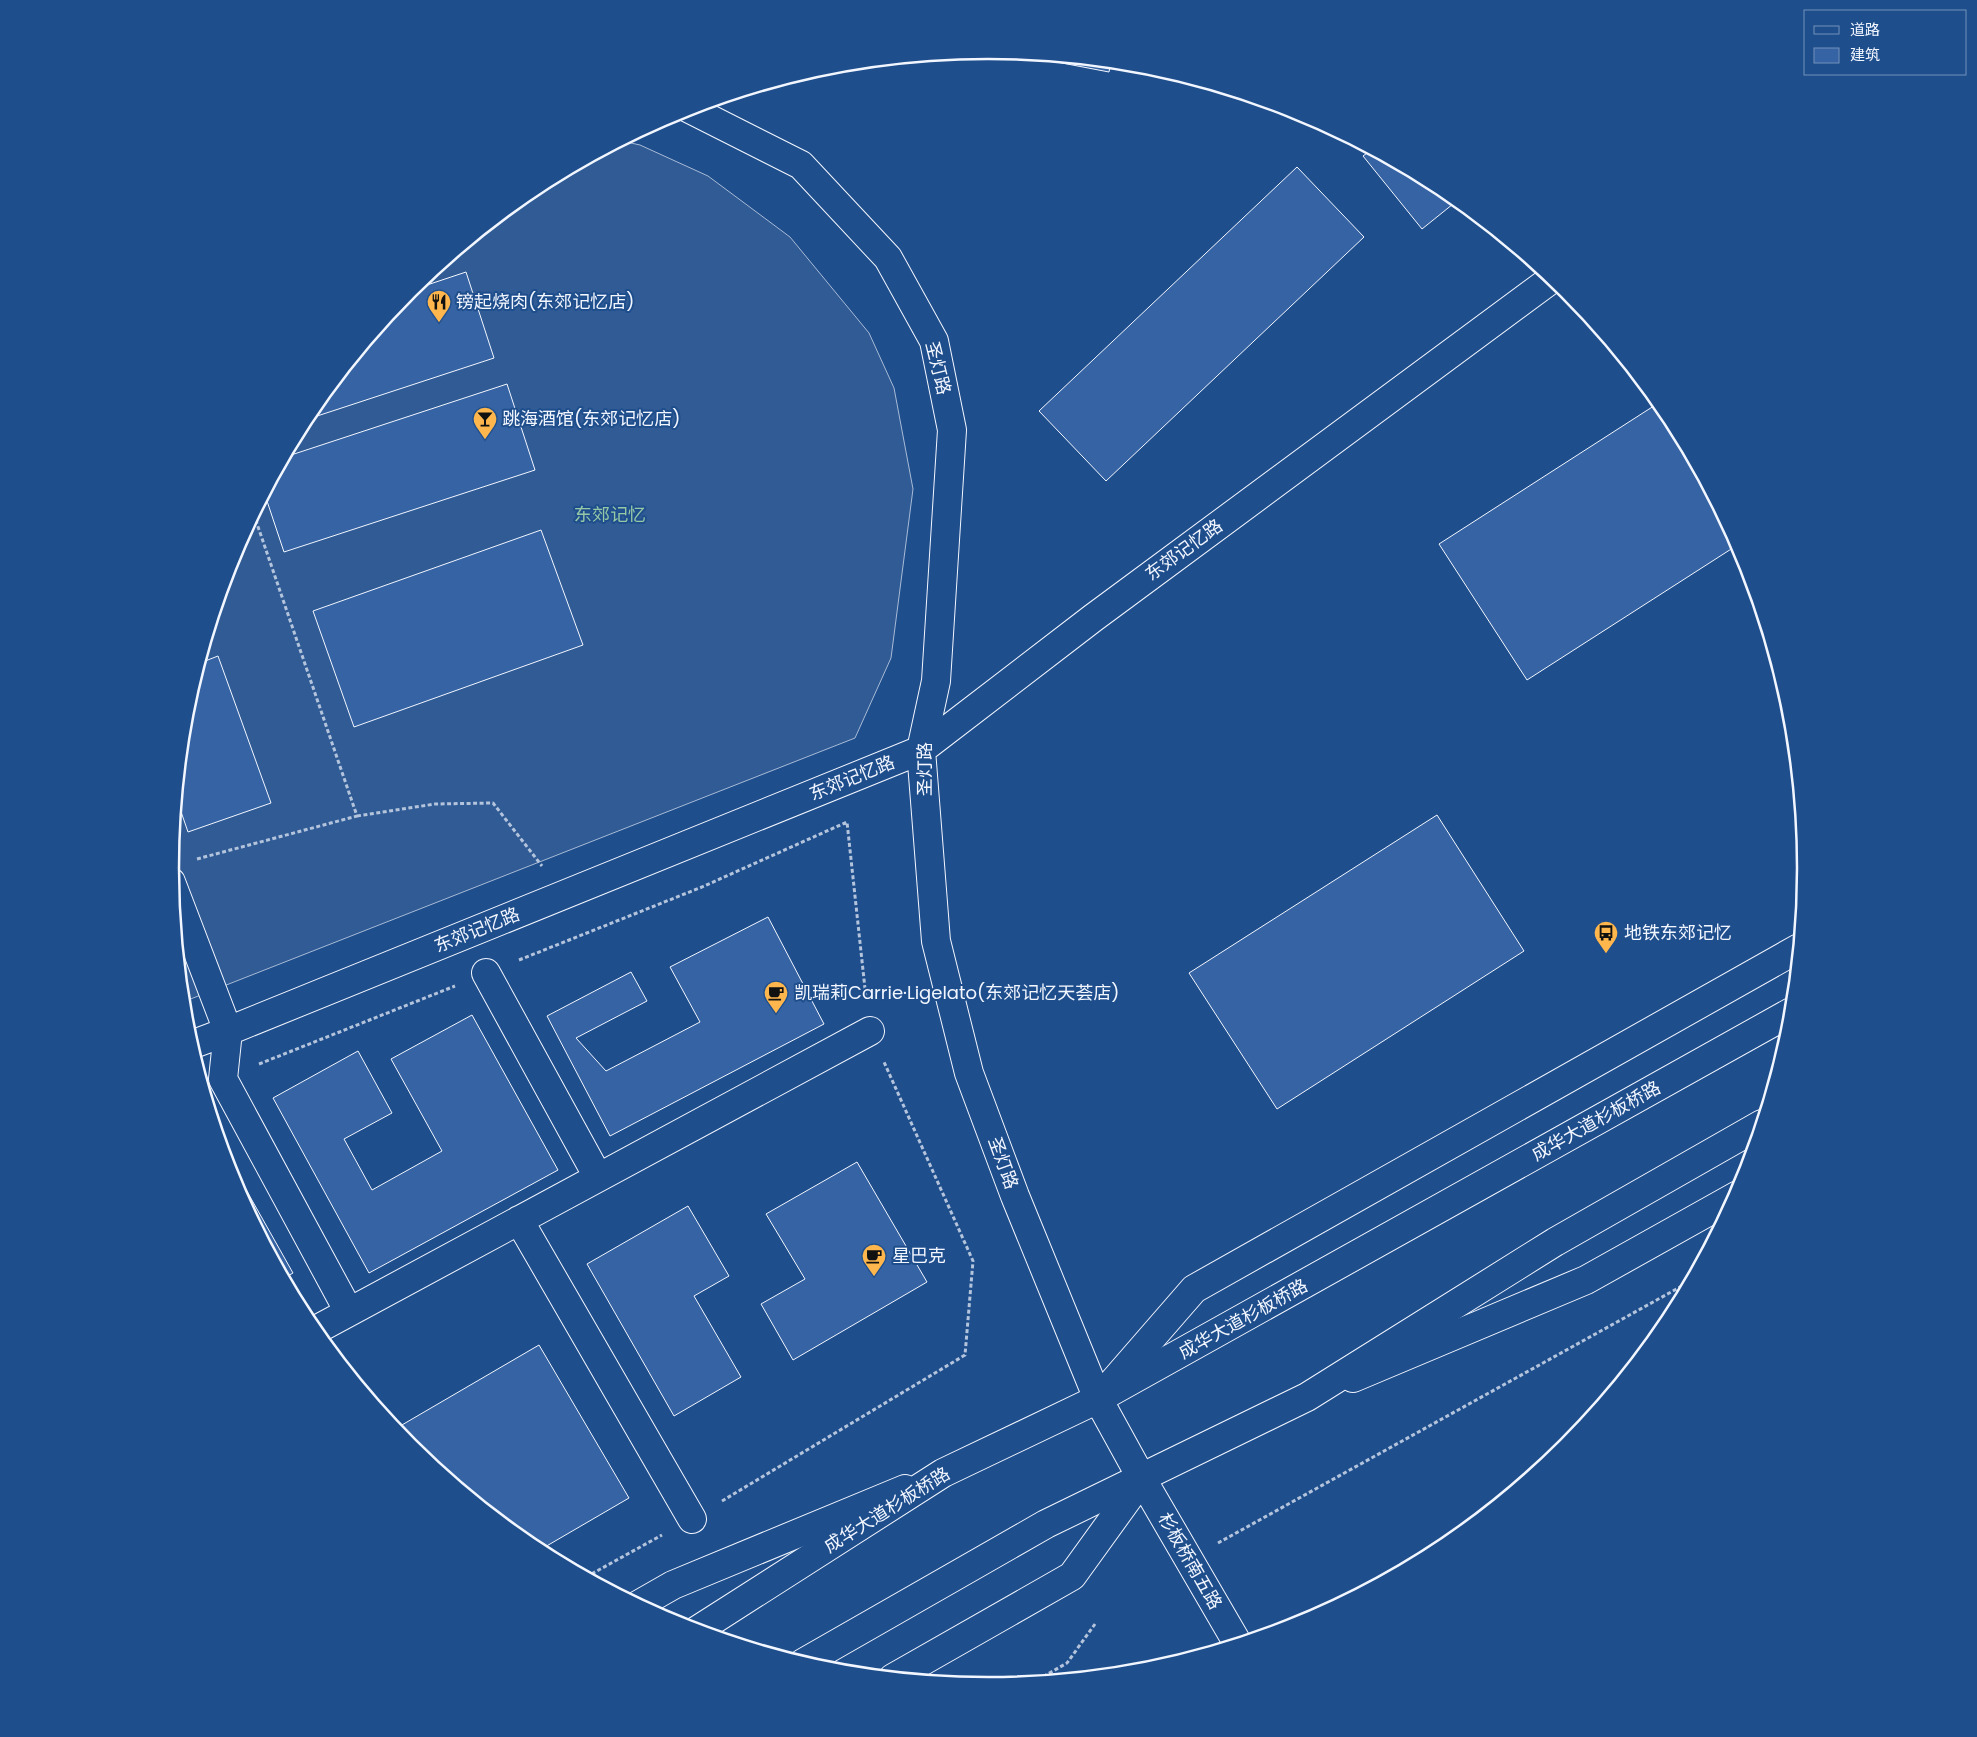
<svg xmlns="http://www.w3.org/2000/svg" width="1977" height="1737" viewBox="0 0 1977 1737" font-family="Poppins,'Noto Sans SC',sans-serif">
	<rect width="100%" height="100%" fill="#1f4e8c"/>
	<!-- built -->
	<path fill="#305b95" stroke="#a8bbd7" d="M622,141L640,145L708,176L790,237L869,333L894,388L913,489L891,658L855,738L183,1002L170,868L186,709L232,555L308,414L410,290L534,188Z"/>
	<!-- building -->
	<path fill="#3563a3" stroke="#f2f6ff" d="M994,50L1111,62L1109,72Z
		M1371,150L1443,188L1458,200L1422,229L1363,156Z
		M1297,167L1364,237L1106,481L1039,411Z
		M466,272L494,358L305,420L308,414L409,291Z
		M507,384L535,470L284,552L265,495L285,457Z
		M1660,402L1669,414L1739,544L1527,680L1439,544Z
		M541,530L583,645L354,727L313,611Z
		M218,656L271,803L188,832L177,800L186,709L200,663Z
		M1437,815L1524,951L1277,1109L1189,973Z
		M768,917L824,1024L610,1136L547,1016L631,972L647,1001L576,1038L606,1071L700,1022L670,967Z
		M472,1015L558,1170L369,1273L273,1098L358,1051L392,1113L344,1139L372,1190L442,1151L391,1059Z
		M222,1147L293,1273L284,1278L232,1181Z
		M857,1162L927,1282L793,1360L761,1304L805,1279L766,1214Z
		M688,1206L729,1276L694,1296L741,1377L674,1416L587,1264Z
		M539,1345L629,1498L538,1551L410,1447L395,1429Z"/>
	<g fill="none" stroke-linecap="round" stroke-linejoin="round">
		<defs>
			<path id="minor" d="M688,108L801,165L888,258L934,341L952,430L936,681L921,750L936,941L969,1073L1015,1196L1098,1399L1142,1479L1238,1644
				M171,882L228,1031L223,1079L349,1312
				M486,973L598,1177
				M191,1045L228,1031L921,750L1093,618L1553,278
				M519,1220L692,1519
				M314,1331L870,1031
				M1353,1378L1586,1280L1738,1195
				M1101,1396L1194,1289L1799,948
				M638,1605L673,1585L905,1489
				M893,1678L1072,1576L1142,1479"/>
			<path id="major" d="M696,1631L943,1473L1098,1399L1793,1011
				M803,1663L1046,1524L1307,1397L1555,1242L1762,1124"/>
		</defs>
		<!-- minor casing -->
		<use href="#minor" stroke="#f2f6ff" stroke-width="30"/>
		<!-- major casing -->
		<use href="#major" stroke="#f2f6ff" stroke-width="30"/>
		<!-- path -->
		<path stroke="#b3c4dc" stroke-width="3" stroke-dasharray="4 2.5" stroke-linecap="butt" d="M357,816L435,804L493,803L542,866
			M197,859L357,816L254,515
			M519,960L702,887L847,822L866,998
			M259,1064L455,986
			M722,1501L965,1355L973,1261L884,1062
			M1218,1543L1691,1281
			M586,1577L662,1535
			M1032,1683L1067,1663L1095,1624"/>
		<!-- minor -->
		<use href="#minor" stroke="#1f4e8c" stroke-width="28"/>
		<!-- major -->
		<use href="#major" stroke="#1f4e8c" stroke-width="28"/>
	</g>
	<!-- icons -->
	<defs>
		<symbol id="restaurant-pin" viewBox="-11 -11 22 30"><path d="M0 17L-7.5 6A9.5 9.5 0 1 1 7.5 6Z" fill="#ffb74d" stroke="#1f4e8c"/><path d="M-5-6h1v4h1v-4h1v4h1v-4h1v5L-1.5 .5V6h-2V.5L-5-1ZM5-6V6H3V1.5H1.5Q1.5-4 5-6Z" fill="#111"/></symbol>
		<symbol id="bar-pin" viewBox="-11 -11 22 30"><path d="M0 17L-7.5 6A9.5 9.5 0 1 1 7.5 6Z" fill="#ffb74d" stroke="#1f4e8c"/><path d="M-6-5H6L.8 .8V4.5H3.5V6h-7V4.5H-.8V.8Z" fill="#111"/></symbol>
		<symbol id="bus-pin" viewBox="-11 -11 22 30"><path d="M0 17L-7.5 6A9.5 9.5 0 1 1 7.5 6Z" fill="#ffb74d" stroke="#1f4e8c"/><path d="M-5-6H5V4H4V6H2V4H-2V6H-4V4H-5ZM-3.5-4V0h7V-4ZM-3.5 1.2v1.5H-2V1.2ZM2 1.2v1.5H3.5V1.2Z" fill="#111"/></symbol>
		<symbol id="cafe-pin" viewBox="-11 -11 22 30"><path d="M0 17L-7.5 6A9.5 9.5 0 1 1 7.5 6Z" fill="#ffb74d" stroke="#1f4e8c"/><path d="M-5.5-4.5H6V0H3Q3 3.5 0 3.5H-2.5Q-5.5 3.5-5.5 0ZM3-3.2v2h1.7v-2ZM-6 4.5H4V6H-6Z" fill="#111"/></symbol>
	</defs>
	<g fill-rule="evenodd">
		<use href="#restaurant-pin" x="425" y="288" width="28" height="38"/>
		<use href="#bar-pin" x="471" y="405" width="28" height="38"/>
		<use href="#bus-pin" x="1592" y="919" width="28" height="38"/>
		<use href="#cafe-pin" x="762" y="979" width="28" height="38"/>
		<use href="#cafe-pin" x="860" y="1242" width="28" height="38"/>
	</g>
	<g text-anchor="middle" stroke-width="4" stroke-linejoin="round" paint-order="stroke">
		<!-- poi labels -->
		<g font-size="18" fill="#f2f6ff" stroke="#1f4e8c" text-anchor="start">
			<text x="456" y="308">镑起烧肉(东郊记忆店)</text>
			<text x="502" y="425">跳海酒馆(东郊记忆店)</text>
			<text x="1624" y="939">地铁东郊记忆</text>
			<text x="794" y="999">凯瑞莉Carrie·Ligelato(东郊记忆天荟店)</text>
			<text x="892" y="1262">星巴克</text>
		</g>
		<!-- street labels -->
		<g font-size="18" fill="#f2f6ff" stroke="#1f4e8c">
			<text transform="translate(938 368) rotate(76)" y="6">圣灯路</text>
			<text transform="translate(1184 550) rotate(-36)" y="6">东郊记忆路</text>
			<text transform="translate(925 769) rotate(-90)" y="6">圣灯路</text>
			<text transform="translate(852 778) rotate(-22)" y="6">东郊记忆路</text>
			<text transform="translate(477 930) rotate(-22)" y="6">东郊记忆路</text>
			<text transform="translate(1596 1121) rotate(-29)" y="6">成华大道杉板桥路</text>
			<text transform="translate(1003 1163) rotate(70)" y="6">圣灯路</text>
			<text transform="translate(1243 1319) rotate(-29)" y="6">成华大道杉板桥路</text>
			<text transform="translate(887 1510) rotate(-32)" y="6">成华大道杉板桥路</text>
			<text transform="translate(1190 1561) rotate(60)" y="6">杉板桥南五路</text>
		</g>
		<!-- park labels -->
		<g font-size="18" fill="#97c8a6" stroke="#1f4e8c">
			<text x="610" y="521">东郊记忆</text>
		</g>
	</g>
	<!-- crop -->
	<path d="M0 0H1977V1737H0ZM179 868a809 809 0 1 1 1618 0a809 809 0 1 1-1618 0Z" fill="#1f4e8c" fill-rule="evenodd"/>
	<path fill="none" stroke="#f2f6ff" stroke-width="2.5" d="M179 868a809 809 0 1 1 1618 0a809 809 0 1 1-1618 0Z"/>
	<!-- legend -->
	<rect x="1804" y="10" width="162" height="65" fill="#1f4e8c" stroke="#7391ba"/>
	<rect x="1814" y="26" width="25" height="8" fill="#1f4e8c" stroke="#7391ba"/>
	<text x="1850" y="35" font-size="15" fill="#f2f6ff">道路</text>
	<rect x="1814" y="48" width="25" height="15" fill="#3563a3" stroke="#7391ba"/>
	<text x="1850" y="60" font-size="15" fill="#f2f6ff">建筑</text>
</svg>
